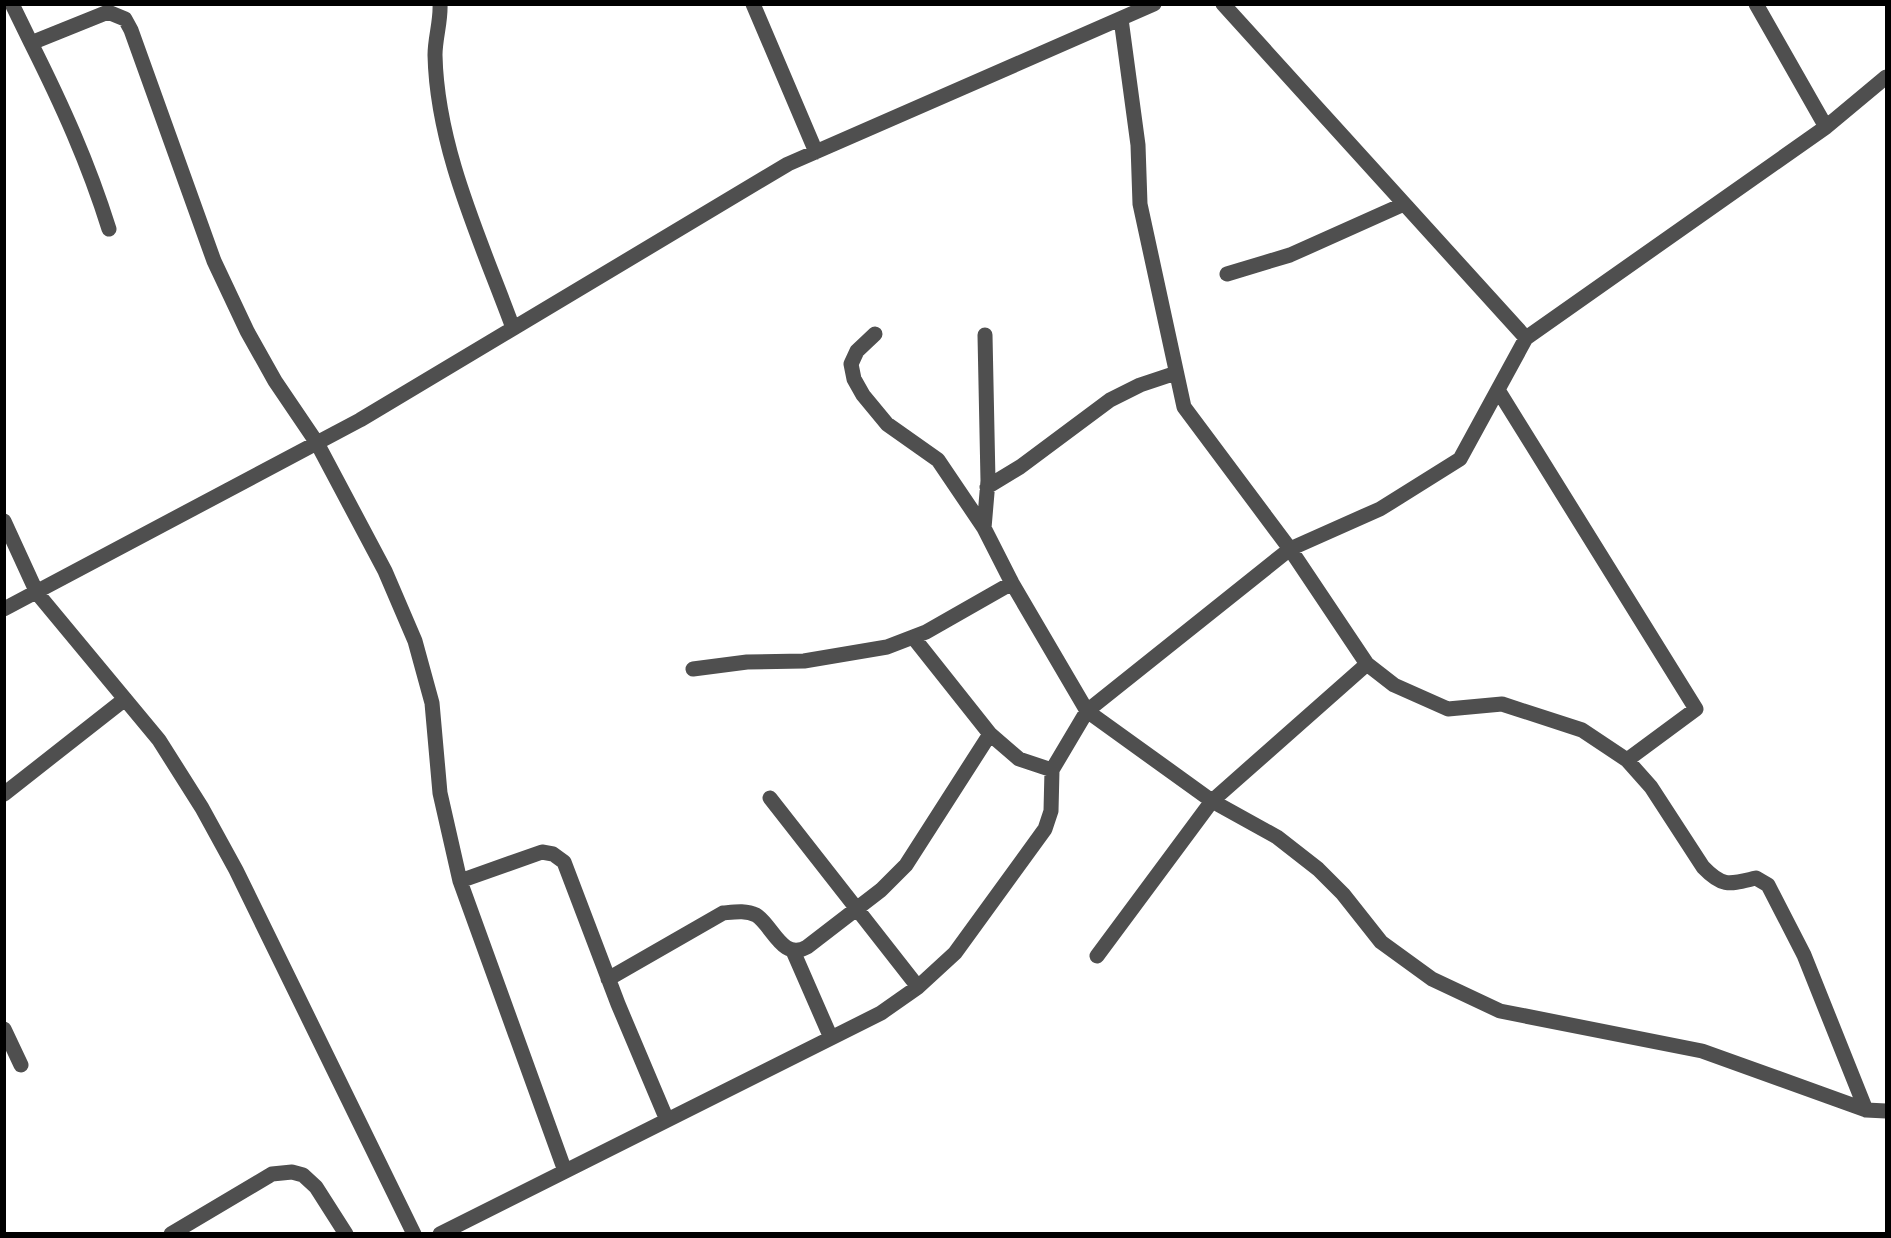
<svg xmlns="http://www.w3.org/2000/svg" width="1891" height="1238" viewBox="0 0 1891 1238" font-family="Manrope,sans-serif">
	<rect width="100%" height="100%" fill="#fff"/>
	<g fill="none" stroke-linecap="round" stroke-linejoin="round">
		<!-- minor -->
		<path stroke="#4f4f4f" stroke-width="15" d="M12,4L31,43L108,12L125,19L131,30L214,261L247,331L275,381L317,443L385,571L415,641L432,703L440,793L460,881L565,1171
			M440,4C441,21 435,38 435,55C437,149 481,241 513,328
			M753,4L816,152
			M1223,4L1526,338
			M1756,4L1826,127
			M1121,19L1138,145L1140,204L1184,407L1290,549L1367,664L1394,685L1448,709L1502,704L1582,730L1627,760L1696,709L1498,390
			M31,43C62,105 88,162 109,229
			M1227,274L1290,255L1404,204
			M875,334L857,351L851,364L854,379L863,395L887,424L938,460L984,528
			M985,335L988,481L984,528L1012,583L1087,711L1212,801L1277,837L1318,869L1343,894L1381,942L1432,979L1500,1011L1702,1051L1866,1110L1886,1111
			M987,487L1020,467L1110,400L1140,385L1176,373
			M4,521L37,593L159,740L202,808L236,870L414,1234
			M4,609L360,420L788,164L1154,4
			M913,637L990,734L1019,759L1052,770
			M693,669L747,662L804,661L887,647L926,632L1012,583
			M1627,760L1651,787L1703,867C1723,888 1730,884 1756,878L1768,885L1804,955L1866,1110
			M4,794L125,699
			M770,798L918,987
			M460,881L542,852L553,854L564,862L618,1004L667,1120
			M793,951L831,1038
			M1097,956L1212,801L1367,664
			M608,979L723,913C734,912 746,910 756,915C773,926 782,961 807,947L881,890L906,865L990,734
			M4,1029L21,1065
			M171,1234L272,1174L292,1172L303,1175L316,1187L346,1234
			M440,1234L881,1013L918,987L955,953L1045,829L1051,811L1052,770L1087,711L1290,549L1380,509L1460,459L1526,338L1826,127L1886,77"/>
	</g>
	<!-- border -->
	<rect width="1891" height="1238" fill="none" stroke="#000000" stroke-width="12"/>
</svg>
